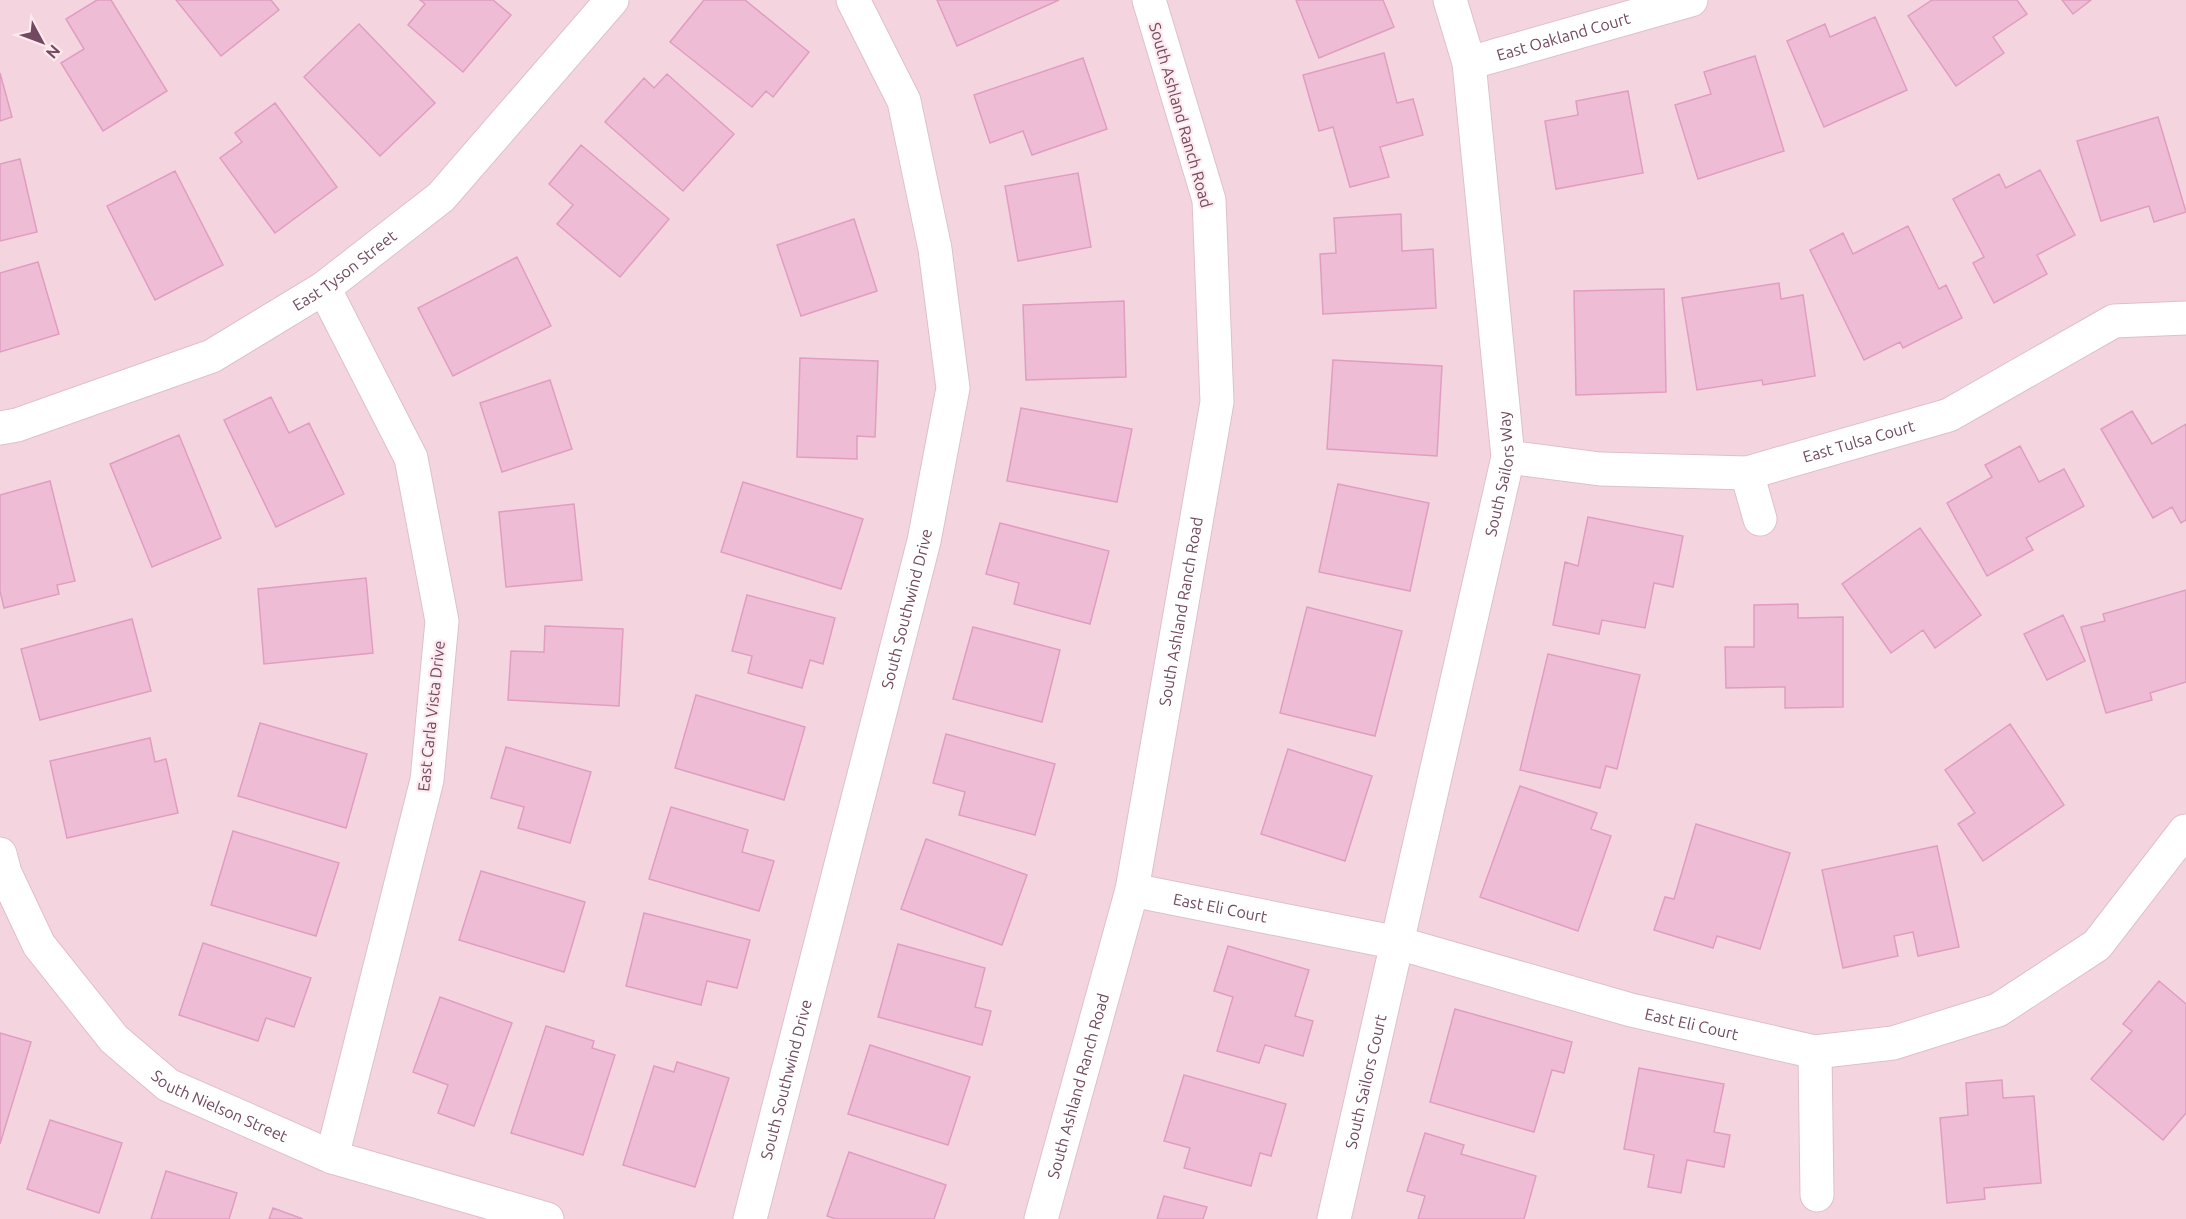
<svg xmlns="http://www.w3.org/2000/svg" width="2186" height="1219" viewBox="0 0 2186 1219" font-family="Ubuntu,sans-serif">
	<rect width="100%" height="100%" fill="#fbe3ea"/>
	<!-- residential -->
	<path fill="#f4d5df" d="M0,0H2186V1219H0Z"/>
	<!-- building -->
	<path fill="#efbcd6" stroke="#e09dc0" stroke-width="1.5" d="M97,0H111L167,91L103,131L61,63L84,49L66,19Z
		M176,0H271L279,10L221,56Z
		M420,0H493L511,15L463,72L408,25L425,4Z
		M704,0H745L809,52L773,97L766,91L752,107L670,42Z
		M937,0H1059L957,46Z
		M1296,0H1383L1394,27L1319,58Z
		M1932,0H2017L2027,14L1993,37L2004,53L1956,86L1908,16Z
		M2062,0H2091L2073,14Z
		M1875,17L1907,90L1824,127L1787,41L1825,24L1830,37Z
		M359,24L435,103L380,156L304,77Z
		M1384,53L1397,103L1413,99L1423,135L1380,147L1389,177L1350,187L1333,127L1319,131L1303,75Z
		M1755,56L1784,151L1698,179L1675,105L1711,94L1704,72Z
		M1083,58L1107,129L1032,155L1023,131L990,143L974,95Z
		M0,73L12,117L0,121Z
		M667,74L734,134L683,191L605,122L644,78L654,88Z
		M1628,91L1643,173L1556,189L1545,121L1578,115L1576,101Z
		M275,103L337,187L275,233L220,158L242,142L235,133Z
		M2158,117L2186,212L2154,222L2149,206L2101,221L2077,141Z
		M581,145L669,219L620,277L557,224L573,205L549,184Z
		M20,159L37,232L0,241V164Z
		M2040,170L2075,235L2037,255L2047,274L1994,303L1973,263L1984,257L1953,199L1999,174L2006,188Z
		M175,171L223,265L155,300L107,206Z
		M1078,173L1091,247L1018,261L1005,186Z
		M1401,214L1402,251L1433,249L1436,308L1323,314L1320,254L1336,253L1334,218Z
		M854,219L877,291L801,316L777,245Z
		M1908,226L1939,289L1946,285L1962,318L1903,348L1900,342L1864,360L1810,250L1843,233L1853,254Z
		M517,257L551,326L453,376L418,308Z
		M38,262L59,334L0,352V273Z
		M1779,283L1781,299L1803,295L1815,376L1763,385L1762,380L1697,390L1682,298Z
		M1664,289L1666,392L1576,395L1574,291Z
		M1124,301L1126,377L1026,380L1023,305Z
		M800,358L878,361L875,437L857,436V459L797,457Z
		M1333,360L1442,366L1437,456L1327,449Z
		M550,380L572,449L502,472L480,403Z
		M271,397L289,433L309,423L344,494L276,527L224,420Z
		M1021,408L1132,429L1117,502L1007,481Z
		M2132,411L2152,444L2186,424V520L2181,523L2172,507L2153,518L2101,429Z
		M179,435L221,538L152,567L110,464Z
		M2020,446L2039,482L2064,469L2084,506L2026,538L2033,550L1987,576L1947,503L1992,477L1985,465Z
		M50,481L75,581L57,585L59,594L4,608L0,591V495Z
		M743,482L863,519L841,589L721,552Z
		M1338,484L1429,503L1410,591L1319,572Z
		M574,504L582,580L506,587L499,512Z
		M1588,517L1683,536L1673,587L1654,583L1645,628L1602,620L1599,634L1553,625L1565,562L1578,566Z
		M1000,523L1109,551L1090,624L1014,604L1019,583L986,574Z
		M1920,528L1981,615L1935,648L1923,630L1891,653L1842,584Z
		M366,578L373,653L264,664L258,589Z
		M2186,590V682L2150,693L2152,700L2106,713L2081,627L2105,621L2103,614Z
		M747,595L835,618L823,664L810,660L802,688L748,673L752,656L732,651Z
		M1798,604V618L1843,617V707L1785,708V687L1726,688L1725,647H1754V605Z
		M1307,607L1402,631L1375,736L1280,713Z
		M2063,615L2085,661L2047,680L2024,634Z
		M132,619L151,691L40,720L21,649Z
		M545,626L623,629L619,706L508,700L511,651L544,652Z
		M973,627L1060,650L1042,722L953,699Z
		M1548,654L1640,675L1617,769L1606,766L1600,788L1520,770Z
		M696,695L805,727L784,800L675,768Z
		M260,723L367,754L346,828L238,796Z
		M2010,724L2064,805L1983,861L1958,824L1975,813L1945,770Z
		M946,734L1055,764L1035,835L959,815L965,792L933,783Z
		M150,738L155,762L166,759L178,813L67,838L50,761Z
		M506,747L591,772L570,843L518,828L524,807L491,798Z
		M1288,749L1372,776L1345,861L1261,834Z
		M1520,786L1597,813L1591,829L1611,836L1578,931L1480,897Z
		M671,807L748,830L742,852L774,861L759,911L649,879Z
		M1696,824L1790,853L1760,949L1717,936L1713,948L1654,930L1665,897L1674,899Z
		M233,831L339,863L316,936L211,905Z
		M926,839L1027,875L1002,945L901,909Z
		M1937,846L1959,947L1918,956L1913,932L1894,936L1898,956L1843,968L1822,870Z
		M481,871L585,902L564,972L459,940Z
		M644,913L750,940L737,988L707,981L701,1005L626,986Z
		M203,943L311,978L294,1027L266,1018L258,1041L179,1015Z
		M898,944L985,968L975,1007L991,1011L982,1045L878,1017Z
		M1228,946L1309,970L1295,1016L1313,1021L1303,1056L1265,1045L1259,1063L1217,1051L1233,997L1214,991Z
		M2159,981L2186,1004V1113L2163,1140L2091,1079L2132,1031L2123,1024Z
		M440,997L512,1023L474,1126L438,1113L448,1085L413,1072Z
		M1455,1009L1572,1042L1564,1073L1552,1070L1534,1132L1430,1102Z
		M546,1026L594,1041L592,1048L615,1055L583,1155L511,1133Z
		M0,1033L31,1042L0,1144Z
		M870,1045L970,1077L948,1145L848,1114Z
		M677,1062L729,1078L695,1187L623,1165L654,1066L674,1072Z
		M1639,1068L1724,1084L1714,1132L1730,1135L1724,1167L1687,1160L1681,1193L1648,1187L1654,1155L1624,1149Z
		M1184,1075L1286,1104L1271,1156L1260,1153L1251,1186L1184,1168L1190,1148L1164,1141Z
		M2002,1080L2003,1098L2034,1096L2041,1183L1984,1188L1985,1199L1947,1203L1940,1118L1968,1115L1966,1083Z
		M50,1120L122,1143L99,1213L27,1189Z
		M1425,1133L1464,1145L1461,1154L1536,1176L1524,1219H1418L1425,1196L1407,1191Z
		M849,1152L946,1185L934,1219H836L827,1216Z
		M166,1171L237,1193L229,1219H151Z
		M1164,1196L1207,1207L1203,1219H1157Z
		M273,1208L303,1219H269Z"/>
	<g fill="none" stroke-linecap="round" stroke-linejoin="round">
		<defs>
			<g id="minor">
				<path id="s1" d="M1469,63L1691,0"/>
				<path d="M324,288L411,458L442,621L427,780L332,1157"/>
				<path id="s2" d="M0,428L17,425L212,356L324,288L441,197L612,0"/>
				<path id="s3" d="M1508,457L1600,469L1747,473L1949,415L2114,321L2186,318"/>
				<path d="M1747,473L1760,519"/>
				<path id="s4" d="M0,854L5,873L39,945L114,1039L168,1085L332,1157L547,1219"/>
				<path id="s5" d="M1132,890L1398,943L1631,1010L1815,1052L1893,1043L1998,1010L2097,945L2185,831"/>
				<path d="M1815,1052L1817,1195"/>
				<path id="s6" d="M750,1219L924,541L953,388L935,249L904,101L853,0"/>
				<path id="s7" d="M1041,1219L1132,890L1217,402L1209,200L1149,0"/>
				<path id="s8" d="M1334,1219L1508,457L1469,63L1450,0"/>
			</g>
		</defs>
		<!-- minor casing -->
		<use href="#minor" stroke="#dfbfcd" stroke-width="35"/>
		<!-- minor -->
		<use href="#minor" stroke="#fff" stroke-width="33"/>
	</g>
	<g text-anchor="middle" stroke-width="4.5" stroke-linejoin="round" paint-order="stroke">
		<!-- street labels -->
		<g font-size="16" fill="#714a60" stroke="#fee9ef">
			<text dy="6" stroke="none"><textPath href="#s1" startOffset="98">East Oakland Court</textPath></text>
			<text transform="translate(1181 115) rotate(74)" y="6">South Ashland Ranch Road</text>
			<text dy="6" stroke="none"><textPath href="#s2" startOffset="382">East Tyson Street</textPath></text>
			<text dy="6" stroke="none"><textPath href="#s3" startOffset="356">East Tulsa Court</textPath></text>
			<text dy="6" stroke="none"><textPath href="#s8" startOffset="764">South Sailors Way</textPath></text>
			<text dy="6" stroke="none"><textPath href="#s6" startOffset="630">South Southwind Drive</textPath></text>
			<text dy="6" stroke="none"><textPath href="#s7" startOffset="624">South Ashland Ranch Road</textPath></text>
			<text transform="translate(431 716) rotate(-84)" y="6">East Carla Vista Drive</text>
			<text dy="6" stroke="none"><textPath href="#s5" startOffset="90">East Eli Court</textPath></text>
			<text dy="6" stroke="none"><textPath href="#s5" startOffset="576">East Eli Court</textPath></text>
			<text dy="6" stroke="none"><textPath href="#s6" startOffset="144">South Southwind Drive</textPath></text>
			<text dy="6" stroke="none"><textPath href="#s8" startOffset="141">South Sailors Court</textPath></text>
			<text dy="6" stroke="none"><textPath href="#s7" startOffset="138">South Ashland Ranch Road</textPath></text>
			<text dy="6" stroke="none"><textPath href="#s4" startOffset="346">South Nielson Street</textPath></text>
		</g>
	</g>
	<!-- north arrow -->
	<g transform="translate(42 42) rotate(131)" stroke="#fee9ef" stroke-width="4.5" paint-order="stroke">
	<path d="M0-4.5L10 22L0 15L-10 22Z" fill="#714a60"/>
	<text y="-9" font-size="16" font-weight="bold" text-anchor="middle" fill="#714a60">N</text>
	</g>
</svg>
